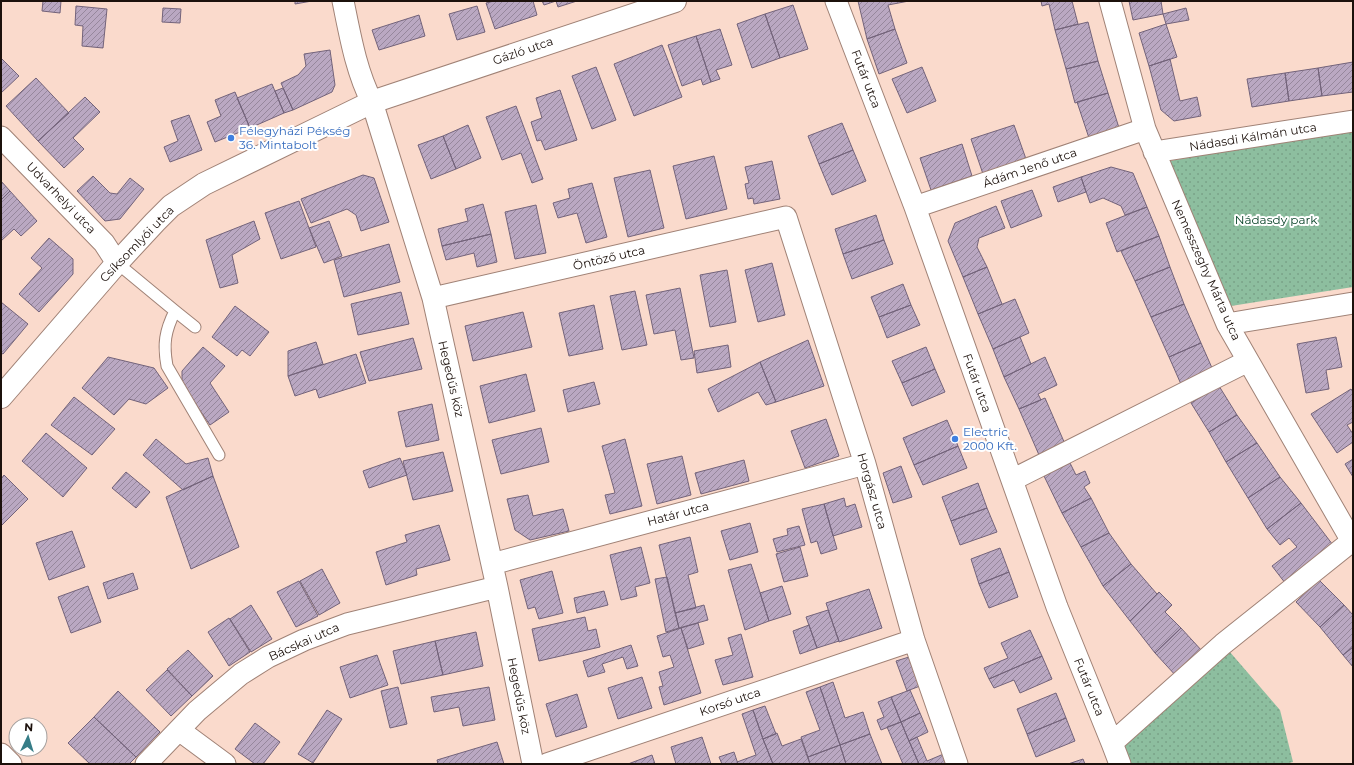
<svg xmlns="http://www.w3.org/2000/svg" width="1354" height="765" viewBox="0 0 1354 765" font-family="Montserrat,sans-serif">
	<defs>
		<pattern id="green-dots" width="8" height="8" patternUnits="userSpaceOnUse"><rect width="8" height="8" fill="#8dbe9f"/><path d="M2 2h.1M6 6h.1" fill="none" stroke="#79a288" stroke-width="1.8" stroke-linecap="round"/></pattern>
		<pattern id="building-hatch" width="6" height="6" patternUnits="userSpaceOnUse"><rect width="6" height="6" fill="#baa8c2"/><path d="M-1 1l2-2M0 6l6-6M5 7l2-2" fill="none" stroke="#96879c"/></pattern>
	</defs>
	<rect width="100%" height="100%" fill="#fadacc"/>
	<!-- green -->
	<path fill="url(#green-dots)" d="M1353,128V287L1231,306L1164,162Z
		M1223,644L1280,710L1293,762L1285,764H1131L1121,735Z"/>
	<!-- building -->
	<path fill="url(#building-hatch)" stroke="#73637a" d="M43,1H61L60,13L42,11Z
		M295,1H312L295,4Z
		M494,1H533L537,15L495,29L486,3Z
		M542,1H556L544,5Z
		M556,1H577L558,7Z
		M858,1H909L888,5L895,29L867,39Z
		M1041,1H1072L1078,24L1055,30L1049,4L1042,6Z
		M1129,1H1161L1163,14L1133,20Z
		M793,5L808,49L780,58L765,14Z
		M76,6L107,9L103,48L82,46L83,26L75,25Z
		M477,6L485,32L457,40L449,14Z
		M163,8L181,9L180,23L162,22Z
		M1186,8L1189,20L1166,24L1163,14Z
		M765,14L780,58L752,68L737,24Z
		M419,15L425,36L379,50L372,30Z
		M1088,22L1098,61L1066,69L1055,30Z
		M1166,24L1177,57L1149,66L1139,33Z
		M720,29L732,65L716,70L720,79L711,82L696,36Z
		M895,29L907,63L879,74L867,39Z
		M696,36L711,82L703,85L701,79L682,86L668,45Z
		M662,45L682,97L634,116L614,64Z
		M330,50L335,85L332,92L293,110L281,83L298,75L306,66L304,54Z
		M1,58L19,76L1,93Z
		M1170,59L1180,101L1197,97L1201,116L1174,121L1161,110L1149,66Z
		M1098,61L1108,93L1075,103L1066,69Z
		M1353,62V92L1322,96L1318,68Z
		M596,67L616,120L592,129L572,76Z
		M922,67L936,101L907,113L892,79Z
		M1318,68L1322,96L1289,101L1285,73Z
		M1285,73L1289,101L1252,107L1247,79Z
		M36,78L69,113L38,141L6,106Z
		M272,84L284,113L250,128L237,98Z
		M283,88L293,110L284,113L275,91Z
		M560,90L577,140L545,150L541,140L537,141L531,122L542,118L536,98Z
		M235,92L250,128L215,142L207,122L221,116L215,100Z
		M1108,93L1120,131L1090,141L1077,102Z
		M85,97L100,112L73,138L84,149L64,168L38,141Z
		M516,106L543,179L532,183L521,153L502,160L486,117Z
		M189,115L202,150L170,162L164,147L178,141L171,121Z
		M842,123L853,150L819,164L808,136Z
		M468,125L481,158L456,169L443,136Z
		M1014,125L1026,159L983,174L971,139Z
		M443,136L456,169L431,179L418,145Z
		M962,144L972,176L931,190L920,158Z
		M853,150L866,181L832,195L819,164Z
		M714,156L727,209L686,219L673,166Z
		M772,161L780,199L754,204L753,198L748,199L745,184L749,183L745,167Z
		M1111,167L1133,173L1147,207L1125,215L1121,206L1103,198L1090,203L1081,177Z
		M650,170L664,228L628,237L614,178Z
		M363,175L374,178L389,222L361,231L356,215L347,209L311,223L301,199Z
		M93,176L110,193L117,194L130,178L144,189L120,219L105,221L77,191Z
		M1081,177L1086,192L1058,202L1053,187Z
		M1,181L10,191L1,200Z
		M592,183L607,237L586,243L577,213L558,218L553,203L570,198L568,189Z
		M1032,190L1042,216L1011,228L1001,201Z
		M10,191L37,221L21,236L14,229L1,241V200Z
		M299,201L316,247L281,259L265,213Z
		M483,204L491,234L442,246L438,229L468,221L465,209Z
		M536,205L546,253L515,259L505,212Z
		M996,206L1005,228L979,238L977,247L987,267L963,277L948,241L955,223Z
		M1147,207L1159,236L1117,252L1106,223Z
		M876,215L884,240L843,254L835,229Z
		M254,221L260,239L232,255L238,283L220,288L206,240Z
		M329,221L342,256L324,263L309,228Z
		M491,234L497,262L477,267L474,253L446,260L442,246Z
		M1159,236L1170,267L1135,281L1121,251Z
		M49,238L73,259V274L39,312L19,294L42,268L31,258Z
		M884,240L893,264L852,279L843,254Z
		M389,244L400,282L344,297L334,260Z
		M772,263L785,315L758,322L745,270Z
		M987,267L1002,304L978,314L963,277Z
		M1170,267L1184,304L1151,317L1135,281Z
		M727,270L736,322L710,327L700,275Z
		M903,284L911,305L879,317L871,297Z
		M680,288L694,358L681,360L675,330L654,334L646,295Z
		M635,291L647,345L622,350L610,296Z
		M401,292L409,324L358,335L351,304Z
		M1015,299L1029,333L993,349L978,314Z
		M1,302L28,324L3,354L1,353Z
		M1184,304L1201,343L1169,357L1151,317Z
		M594,305L603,349L569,356L559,313Z
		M911,305L920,325L887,338L879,317Z
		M235,306L269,332L250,356L242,350L237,356L212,337Z
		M523,312L532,347L473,361L465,326Z
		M1020,337L1031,364L1004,377L993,349Z
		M1336,337L1342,367L1326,370L1329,389L1306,393L1297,344Z
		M413,338L422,369L369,381L360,352Z
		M808,340L824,386L776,402L760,362Z
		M316,342L323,364L288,376V351Z
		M1201,343L1216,377L1184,391L1169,357Z
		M728,345L731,367L697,373L694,351Z
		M203,347L225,366L210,383L229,412L210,425L182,384V371Z
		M926,347L935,369L902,383L892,361Z
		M356,354L366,383L319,398L316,389L295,396L288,376Z
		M108,357L154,368L168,388L146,404L129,399L114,415L82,388Z
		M1045,357L1057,385L1038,394L1041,400L1019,409L1004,377Z
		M760,362L776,402L766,405L758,392L718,412L708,389Z
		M935,369L945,392L912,406L902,383Z
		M526,374L535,411L489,423L480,386Z
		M594,382L600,404L568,412L563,390Z
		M1219,386L1237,415L1209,432L1191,403Z
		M1351,389L1353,392V422L1347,425L1353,434V442L1337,453L1311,414Z
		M74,397L115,429L92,455L51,425Z
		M1045,398L1065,444L1039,455L1019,409Z
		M432,404L439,440L406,447L398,412Z
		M1237,415L1257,443L1226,462L1209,432Z
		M826,419L839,456L805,468L791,431Z
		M947,420L958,446L914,465L903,438Z
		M541,428L549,462L501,474L492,440Z
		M46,433L87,468L63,497L22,461Z
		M156,439L186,464L208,458L213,476L183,490L143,455Z
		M625,439L642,506L610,514L605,495L615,493L602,446Z
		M1257,443L1280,477L1248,498L1226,462Z
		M958,446L967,468L923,485L914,465Z
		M443,452L453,491L413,500L403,461Z
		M682,456L691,495L657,504L647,464Z
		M400,458L407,475L369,488L363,471Z
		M1353,459V477L1345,464Z
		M744,460L749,481L701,494L695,473Z
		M1070,463L1076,475L1085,471L1090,483L1084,487L1091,498L1062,513L1044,476Z
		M901,466L912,497L893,503L883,473Z
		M126,472L150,492L136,508L112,488Z
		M4,475L28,499L1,526V479Z
		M213,476L239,547L191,569L166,497Z
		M1280,477L1301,503L1267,529L1248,498Z
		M978,483L987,508L951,521L942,497Z
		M528,495L533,516L563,509L569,531L530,540L515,530L507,499Z
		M844,498L846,507L855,504L862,527L833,536L824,504Z
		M1091,498L1109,533L1081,547L1062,513Z
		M1301,503L1336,549L1289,588L1272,566L1297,547L1289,538L1280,545L1267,529Z
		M824,504L837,549L821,554L817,541L811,543L802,509Z
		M987,508L997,532L960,545L951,521Z
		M750,523L758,552L730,560L721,531Z
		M439,525L450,560L416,569L417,575L386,585L376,552L407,542L405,535Z
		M799,526L805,545L777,552L773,539L788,535L787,529Z
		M72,531L85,567L49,580L36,543Z
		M1109,533L1131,564L1103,586L1081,547Z
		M690,537L698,572L688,575L696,608L675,613L659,545Z
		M641,547L650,583L635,587L637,596L621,600L610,555Z
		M800,547L808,576L784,582L776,554Z
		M1000,548L1009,572L979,584L971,559Z
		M751,564L769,621L745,630L728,570Z
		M1131,564L1157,594L1130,621L1103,586Z
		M322,569L340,603L319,615L300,581Z
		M552,571L563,613L539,619L535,607L528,609L520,580Z
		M1009,572L1018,597L989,608L979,584Z
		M133,573L138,589L108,599L103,583Z
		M667,577L679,628L666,632L655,579Z
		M1319,580L1344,605L1320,627L1296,602Z
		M299,581L318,616L296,627L277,592Z
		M88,586L101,622L71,633L58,597Z
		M782,586L791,614L769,621L760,593Z
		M869,589L882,628L839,642L826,603Z
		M604,591L608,605L577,613L574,598Z
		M1159,592L1172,605L1165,612L1181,628L1155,653L1130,621Z
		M251,605L272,639L251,652L230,619Z
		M704,605L708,620L679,628L675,613Z
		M1344,605L1353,615V647L1343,655L1320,627Z
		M828,610L839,641L817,648L806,617Z
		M585,617L588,631L596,629L600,647L539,661L532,629Z
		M229,618L250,652L229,666L208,632Z
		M698,623L704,644L688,649L681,628Z
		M809,625L817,648L800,654L793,631Z
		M681,628L701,693L664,705L659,687L663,686L659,672L674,667L670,655L663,657L657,636Z
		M1181,628L1203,652L1177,677L1155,653Z
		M1030,630L1042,656L989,679L984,668L1008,658L1001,643Z
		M476,632L483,666L443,675L435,641Z
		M741,634L753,677L723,685L715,660L733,655L728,638Z
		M435,641L443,675L401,684L393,651Z
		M631,645L638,666L627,669L623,657L602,664L605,672L588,677L583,661Z
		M1353,647V667L1343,655Z
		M188,650L213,676L192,696L167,669Z
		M377,655L388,685L350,698L340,667Z
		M1042,656L1052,679L1020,693L1014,680L994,688L989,679Z
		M909,657L920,686L907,691L896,661Z
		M167,670L192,696L171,716L146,690Z
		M642,677L652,708L618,719L608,688Z
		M833,682L845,718L863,712L870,734L840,745L820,687Z
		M398,687L407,724L390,728L381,691Z
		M489,687L495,720L463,726L459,707L434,712L431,697Z
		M820,687L840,745L808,757L801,737L820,730L806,692Z
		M910,690L920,713L901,722L891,697Z
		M118,691L160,732L136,757L94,717Z
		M1056,693L1066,718L1027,734L1017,709Z
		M577,694L587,727L556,737L546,704Z
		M891,697L901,722L881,730L877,720L884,717L878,702Z
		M765,706L776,734L763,739L753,710Z
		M327,710L342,719L313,763L298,754Z
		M753,710L763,739L773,764H738L737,762L756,755L742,714Z
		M920,713L928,732L909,741L901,722Z
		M94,717L136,757L129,764H90L68,743Z
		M1066,718L1075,741L1036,757L1027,734Z
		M901,722L909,741L919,764H903L887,727Z
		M255,723L280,742L263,764H255L235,749Z
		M777,733L782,746L801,739L810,764H773L763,739Z
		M870,734L882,764H846L840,745Z
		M702,737L711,764H676L671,747Z
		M917,737L927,761L946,753L951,764H919L909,741Z
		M497,742L504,764H438L437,760Z
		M840,745L846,764H810L808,757Z
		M734,752L738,764H722L719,757Z
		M652,755L655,764H628Z
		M1083,759L1085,764H1068Z"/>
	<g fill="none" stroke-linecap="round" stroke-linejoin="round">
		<defs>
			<path id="service" d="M117,263L175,311L195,327
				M175,311C165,331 163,344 167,366L219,455"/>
			<path id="minor" d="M343,1C350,35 356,71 372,102L433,298L497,587L533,764
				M836,1L915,207L1057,607L1112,743L1120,764
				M1110,1L1145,129L1227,324L1353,543
				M1,137L104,243L117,263
				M1154,152L1353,121
				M915,207L1145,129
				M433,298L786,217L865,464L914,640L957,764
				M1227,324L1353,303
				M1012,480L1248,361
				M492,564L865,464
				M179,730L225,764
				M1112,743L1223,644L1352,541
				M1,754L11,764
				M146,764L197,711L241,674L268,657L304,640L347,624L497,587
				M547,764L914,640"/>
			<path id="tertiary" d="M1,397L117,263L155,222L171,206L204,184L372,102L675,1"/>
		</defs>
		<!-- service casing -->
		<use href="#service" stroke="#a08276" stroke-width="13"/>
		<!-- minor casing -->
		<use href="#minor" stroke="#a08276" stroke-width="23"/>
		<!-- tertiary casing -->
		<use href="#tertiary" stroke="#a08276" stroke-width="24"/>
		<!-- service -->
		<use href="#service" stroke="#fff" stroke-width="11"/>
		<!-- minor -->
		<use href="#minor" stroke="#fff" stroke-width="21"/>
		<!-- tertiary -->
		<use href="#tertiary" stroke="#fff" stroke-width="22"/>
	</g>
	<!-- markers -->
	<g fill="#3f7fe0" stroke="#fff" stroke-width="1.5">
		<circle cx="231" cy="138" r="4"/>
		<circle cx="955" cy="439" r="4"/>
	</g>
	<g text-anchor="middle" stroke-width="4" stroke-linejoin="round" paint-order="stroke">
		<!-- street labels -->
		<g font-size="12" fill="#1c110c" stroke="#fff">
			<text transform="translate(523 51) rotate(-19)" y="4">Gázló utca</text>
			<text transform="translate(866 79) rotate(69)" y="4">Futár utca</text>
			<text transform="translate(1253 137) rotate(-9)" y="4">Nádasdi Kálmán utca</text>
			<text transform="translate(1030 168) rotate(-19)" y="4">Ádám Jenő utca</text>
			<text transform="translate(61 198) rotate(46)" y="4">Udvarhelyi utca</text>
			<text transform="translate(137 244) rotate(-46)" y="4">Csíksomlyói utca</text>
			<text transform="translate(609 258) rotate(-13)" y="4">Öntöző utca</text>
			<text transform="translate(1206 270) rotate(66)" y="4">Nemesszeghy Márta utca</text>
			<text transform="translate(451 379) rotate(77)" y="4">Hegedűs köz</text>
			<text transform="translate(977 383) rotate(70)" y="4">Futár utca</text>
			<text transform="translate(872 491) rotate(74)" y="4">Horgász utca</text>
			<text transform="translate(678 514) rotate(-15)" y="4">Határ utca</text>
			<text transform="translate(304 642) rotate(-24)" y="4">Bácskai utca</text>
			<text transform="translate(1089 687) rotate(68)" y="4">Futár utca</text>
			<text transform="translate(519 696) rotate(79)" y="4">Hegedűs köz</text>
			<text transform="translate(730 702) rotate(-19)" y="4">Korsó utca</text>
		</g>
		<!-- shop labels -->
		<g font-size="12" fill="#366cbe" stroke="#fff" text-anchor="start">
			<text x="239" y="135">Félegyházi Pékség<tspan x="239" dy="14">36. Mintabolt</tspan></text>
			<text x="963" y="436">Electric<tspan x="963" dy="14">2000 Kft.</tspan></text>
		</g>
		<!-- park labels -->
		<g font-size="12" fill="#003d21" stroke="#fff">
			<text x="1276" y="224">Nádasdy park</text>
		</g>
	</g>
	<!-- border -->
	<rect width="1354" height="765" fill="none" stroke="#1c110c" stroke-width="4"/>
	<!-- north arrow -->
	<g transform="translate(28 737) rotate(4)"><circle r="19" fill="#ffffff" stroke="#a4a09e"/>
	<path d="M0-3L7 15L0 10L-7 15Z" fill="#367d87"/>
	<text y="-6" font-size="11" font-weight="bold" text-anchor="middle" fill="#1c110c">N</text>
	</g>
</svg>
